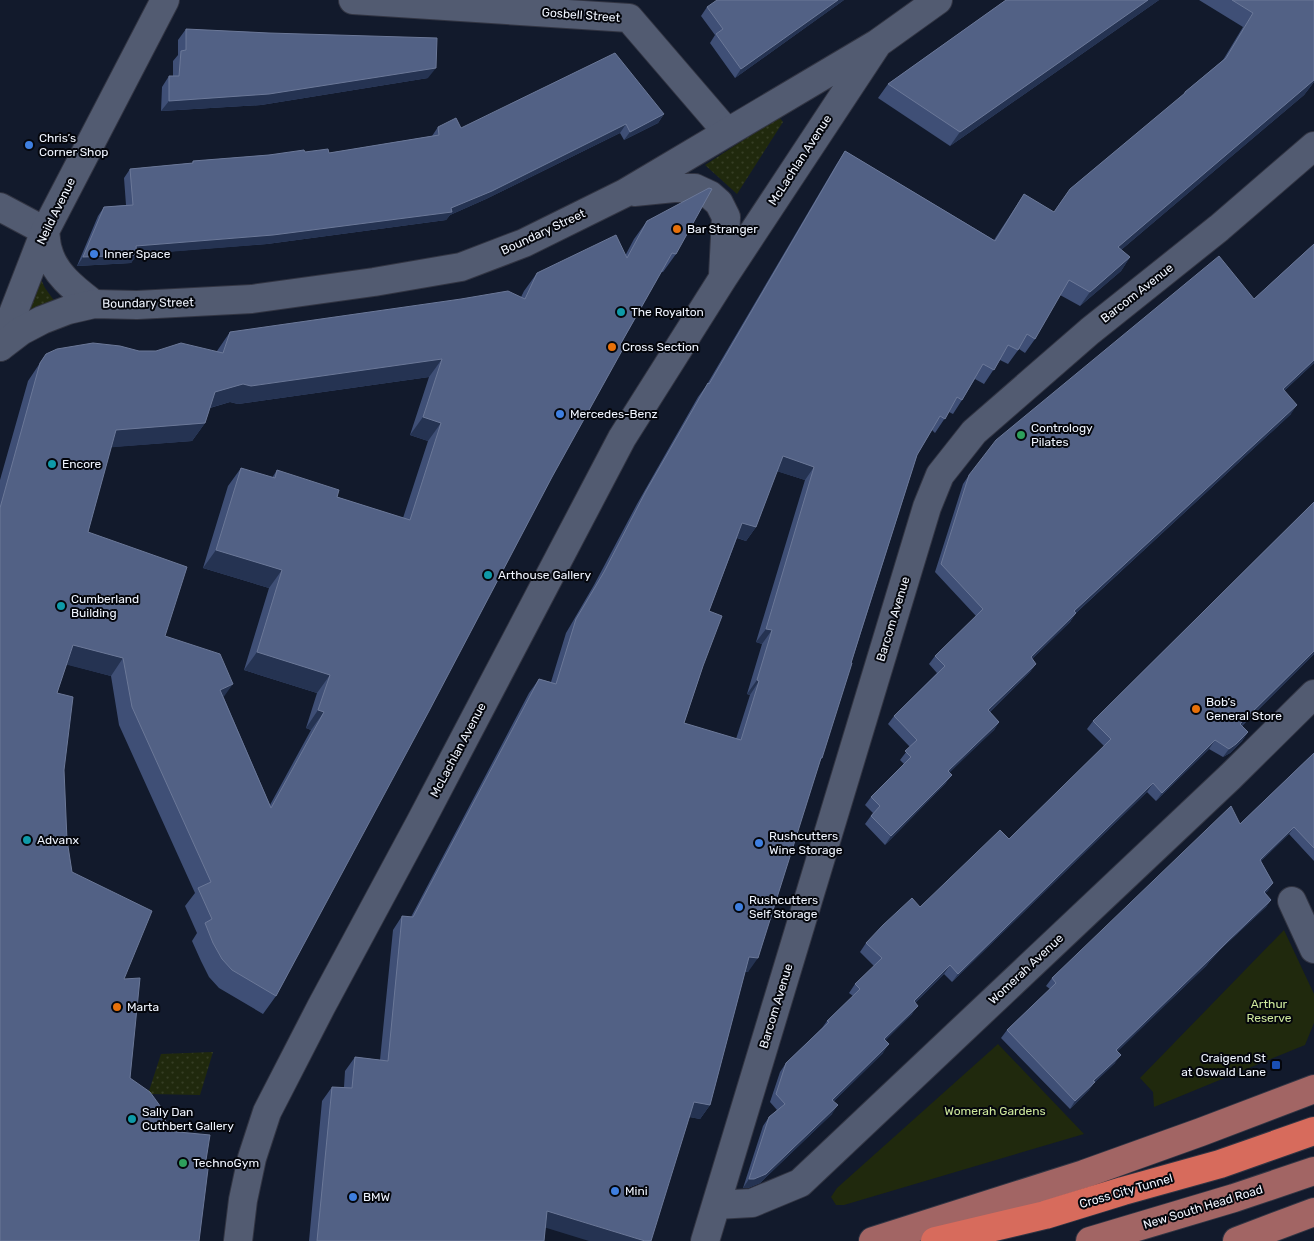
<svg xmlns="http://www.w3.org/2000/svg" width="1314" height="1241" viewBox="0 0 1314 1241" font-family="Rubik,sans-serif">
	<defs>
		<pattern id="grass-dots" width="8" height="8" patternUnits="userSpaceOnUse" patternTransform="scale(1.25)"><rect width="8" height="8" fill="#20290d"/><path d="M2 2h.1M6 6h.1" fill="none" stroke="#363e25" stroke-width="1.8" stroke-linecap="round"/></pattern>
	</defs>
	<rect width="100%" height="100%" fill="#121a2c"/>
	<!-- grass -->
	<path fill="url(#grass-dots)" d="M779,117L783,122L737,194L705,165Z
		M37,271L45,288L58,306L17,322Z
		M213,1052L200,1095L148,1094L161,1054Z"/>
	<!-- park -->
	<path fill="#20290d" d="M1284,930L1314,994V1023L1305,1045L1154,1107L1153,1092L1140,1078Z
		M998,1044L1084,1134L844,1205H836L831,1197L837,1188Z"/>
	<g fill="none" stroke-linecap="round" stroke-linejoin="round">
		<defs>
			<path id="minor" d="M353,0L629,18L727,132
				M0,207L45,231
				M1292,901L1314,949
				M716,1205L752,1203L800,1183L1230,777L1314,694
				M705,1241L927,507L940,475L974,432L1090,331L1219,228L1314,146"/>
			<path id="tertiary" d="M45,231C46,237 46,244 48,250C54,274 76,290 94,304
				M0,347L45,231L165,0"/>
			<path id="secondary" d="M634,192L674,188H695L710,195L719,203L726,217L723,276
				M0,347L21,331L42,320L68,310L94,304L137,305L252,299L374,282L461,267L524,243L625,193L878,43L938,0
				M238,1241L243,1200L252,1158L267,1112L321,1007L421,821L622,438L723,278L878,43"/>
			<path id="primary" d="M873,1241L1084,1174L1201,1132L1314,1089
				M1090,1241L1234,1198L1314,1171
				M1237,1241L1314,1212"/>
			<path id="motorway" d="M935,1241L1045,1215L1123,1191L1220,1164L1314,1131"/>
		</defs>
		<!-- minor casing -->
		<use href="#minor" stroke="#323543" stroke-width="30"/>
		<!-- tertiary casing -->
		<use href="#tertiary" stroke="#323543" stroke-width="30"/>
		<!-- secondary casing -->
		<use href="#secondary" stroke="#323543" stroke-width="30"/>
		<!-- primary casing -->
		<use href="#primary" stroke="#323543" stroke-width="30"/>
		<!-- motorway casing -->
		<use href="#motorway" stroke="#323543" stroke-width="30"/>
		<!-- minor -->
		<use href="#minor" stroke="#525b71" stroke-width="28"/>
		<!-- tertiary -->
		<use href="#tertiary" stroke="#525b71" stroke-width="28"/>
		<!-- secondary -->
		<use href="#secondary" stroke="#525b71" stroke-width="28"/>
		<!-- primary -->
		<use href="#primary" stroke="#a26564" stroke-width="28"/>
		<!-- motorway -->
		<use href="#motorway" stroke="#d76b5c" stroke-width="28"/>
	</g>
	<!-- wall -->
	<path fill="#3f4f76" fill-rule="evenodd" d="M844,0L735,78L710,43L715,35L701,16L707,7Z
		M1006,0H1159L950,146L878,98L888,84Z
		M1199,0H1314V82L1304,95L1121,250L1130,257L1121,271L1080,306L1060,295L1035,339L1025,353L1019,349L1008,364L1000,360L984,384L975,379L962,400L953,414L949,412L935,433L932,430L917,455L820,762L748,972H745L710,1105L700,1119L690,1117L545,1228L544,1241H309L322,1101L332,1087H344L345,1071L355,1057L380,1060L393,930L402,916L411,917L529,693L539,679L551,682L566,633L594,585L637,504L698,397L706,386L836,165L845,151L994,240L1024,194L1054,212L1070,189L1182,96L1185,92L1223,60L1243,27ZM777,471L805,480L756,642L762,644L747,694L750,695L736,739L684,723L703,666L709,611L737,538L746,541L756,527Z
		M186,29L428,78L261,105L161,111L162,87L169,76H173V61L178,55V40Z
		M664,114L658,123L624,140L620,133L486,199L450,215L446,220L267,244L137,254L131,263L77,266L98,216L104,207L126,205L124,178L130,169L192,163L193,161L305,152L329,153L432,136L438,127L461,128Z
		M647,221L676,254L663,272H661L620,345L552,477L276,996L263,1014L219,988L209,977L201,961L192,941L197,933L185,906L195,893L119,725L111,676L66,664L57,693L0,1241V480L28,381L46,354L139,351H217L230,332L521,297L524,291L537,273L625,256L634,239ZM429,377L410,435L428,441L403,518L337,497L277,470L272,478L241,468L228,486L203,568L269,588L244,670L317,693L306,728L311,730L270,805L224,698L165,636L88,532L111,447L192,441L205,423L210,408L230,402L238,404Z
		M1314,244V363L1284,391L1291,414L1076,613L1070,622L1032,659L1036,664L1030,672L990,712L999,722L994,730L949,772L946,783L885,845L865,824L873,813L865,805L871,797L904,764L900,760L910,747L888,724L894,716L937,673L929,664L935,656L976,616L935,572L963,484L969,475L1254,299Z
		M1314,502V654L1242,726L1248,732L1242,741L1230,753L1223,757L1209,749L1156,801L1147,792L952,982L944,974L915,1003L912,1014L885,1040L883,1053L834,1101L832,1114L760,1183L748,1188H743L763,1126L769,1117L777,1110L770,1102L780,1072L786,1063L822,1028L827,1021L853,996L849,993L855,984L874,966L860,952L866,943L920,907L1009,839L1104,746L1087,729L1093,721Z
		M1314,753V861L1289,834L1261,861L1273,883L1265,893L1271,900L1266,907L1222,948L1210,961L1206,966L1117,1051L1115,1063L1094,1083L1089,1090L1070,1109L1001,1038L1007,1030L1050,989L1046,986L1052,978L1240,824Z"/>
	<!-- shaded-wall -->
	<path fill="#253352" d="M838,0H844L735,78L741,69Z
		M1148,0H1159L950,146L960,132Z
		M436,68L428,78L261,105L161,111L169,101Z
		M1314,80V82L1304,95L1108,261L1118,247Z
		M664,114L658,123L624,140L630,132Z
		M626,124L620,133L486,199L450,215L446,220L267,244L130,255L136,246L451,208Z
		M137,255L131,263L77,266L83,257Z
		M1130,257L1121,271L1080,306L1090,292Z
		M442,359L429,377L238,404L230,402L202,410L215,392L243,384Z
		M1314,360V363L1277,397L1283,389Z
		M1297,405L1291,414L1068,620L1074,611Z
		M423,417L441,423L428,441L410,435Z
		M205,423L192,441L103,448L116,430Z
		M783,456L814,467L805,480L773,470Z
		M742,523L756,527L746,541L733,536Z
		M216,550L282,570L269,588L203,568Z
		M1076,613L1070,622L1025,666L1031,657Z
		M766,629L772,630L762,644L756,642Z
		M73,645L123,658L111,676L60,663Z
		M1314,651V654L1234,733L1240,724Z
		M257,652L330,675L317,693L244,670Z
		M1036,664L1030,672L982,719L988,710Z
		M757,680L759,681L750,695L747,694Z
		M233,684L220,702V690Z
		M318,710L324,712L311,730L306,728Z
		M999,722L994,730L942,780L948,771Z
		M1248,732L1242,741L1230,753L1223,757L1229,749Z
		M1215,740L1209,749L1156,801L1162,793Z
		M952,775L946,783L885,845L891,836Z
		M1153,783L1147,792L952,982L958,974Z
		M1294,827L1289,834L1255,867L1260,860Z
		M1273,883L1268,891L1258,900L1264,892Z
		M1271,900L1266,907L1222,948L1210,961L1206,966L1111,1058L1116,1050L1228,941Z
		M749,957L758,958L748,972L739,971Z
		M950,965L944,974L908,1010L914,1001Z
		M918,1006L912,1014L878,1048L884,1039Z
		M889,1044L883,1053L826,1109L832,1100Z
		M1121,1055L1115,1063L1094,1083L1089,1090L1070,1109L1075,1101L1093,1081Z
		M694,1102L710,1105L700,1119L684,1116Z
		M838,1105L832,1114L760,1183L748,1188H743L749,1179Z
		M547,1211L645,1241H589L537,1225Z"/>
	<!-- building -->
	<path fill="#526185" stroke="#6b7898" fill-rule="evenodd" d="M717,0H838L741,69L716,34L723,29L707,7Z
		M1006,0H1148L960,132L888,84Z
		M1232,0H1314V80L1118,247L1130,257L1090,292L1069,280L1035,339L1027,334L1018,350L1008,345L994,370L983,364L962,400L957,397L945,419L940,416L917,455L861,631L851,663H852L822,758H821L758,958L749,957L710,1105L694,1102L651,1241H645L547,1211L544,1241H317L332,1087L352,1088L355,1057L388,1061L402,916L413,917L539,679L556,684L576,619L604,572L646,491L708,383L709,384L845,151L995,241L1024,194L1054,212L1070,189L1185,93V92L1226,58L1253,13ZM783,456L814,467L766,629L772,630L757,680L759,681L741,740L684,723L703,666L722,616L709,611L742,523L756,527Z
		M186,29L269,33L437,38L436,68L269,94L169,101V76H179L181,51L186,50Z
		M615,53L664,114L630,132L626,124L492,191L451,208L452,212L273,235L136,246L137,255L83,257L104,207L133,205L130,169L193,163V161L269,155L304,150L305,152L328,149L329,153L439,135L438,127L456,118L461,128Z
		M709,188L712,189L676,254L672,253L620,345L624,347L552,477L429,711L276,996L232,970L222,959L213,943L205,923L212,919L198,888L211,882L132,707L123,658L73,645L57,693L73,697L64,770L67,840L72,872L152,911L124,979L140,978L130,1078L150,1092L163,1110L168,1131L210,1135L206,1160L209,1161L199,1241H0V508L40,363L46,354L57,349L93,343L120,346L139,351H156L181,343L223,353L230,332L461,299L508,291L525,299L537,273L616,235L627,258L647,221ZM442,359L423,417L441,423L410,520L337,497L339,490L277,470L275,478L241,468L216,550L282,570L257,652L330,675L318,710L324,712L271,808L220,690L233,684L220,654L165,636L187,567L88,532L116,430L205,423L215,392L243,384L251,386Z
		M1314,244V360L1283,389L1297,405L1074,611L1076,613L1031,657L1036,664L988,710L999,722L948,771L952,775L891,836L871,816L880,806L871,797L911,757L905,751L917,740L894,716L945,666L935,656L983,609L941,564L969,475L996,440L1219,256L1254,299Z
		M1314,502V651L1240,724L1248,732L1236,744L1229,749L1215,740L1162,793L1153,783L958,974L950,965L914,1001L918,1006L884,1039L889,1044L832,1100L838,1105L766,1174L754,1179H749L769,1117L785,1104L776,1094L786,1063L829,1022L827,1021L860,989L855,984L882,958L866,943L883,925L912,898L920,907L1000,830L1009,839L1111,739L1093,721Z
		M1314,753V848L1294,827L1260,860L1273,883L1264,892L1271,900L1228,941L1211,958L1116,1050L1121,1055L1093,1081L1095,1082L1075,1101L1007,1030L1056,983L1052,978L1231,806L1240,824Z"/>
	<!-- markers -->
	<g fill="#3f7fe0" stroke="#04060c" stroke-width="2">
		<circle cx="29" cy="145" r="5"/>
		<circle cx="94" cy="254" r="5"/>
		<circle cx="560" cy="414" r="5"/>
		<circle cx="759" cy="843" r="5"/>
		<circle cx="739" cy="907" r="5"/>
		<circle cx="615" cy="1191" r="5"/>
		<circle cx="353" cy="1197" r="5"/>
	</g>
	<g fill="#e8710a" stroke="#04060c" stroke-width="2">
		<circle cx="677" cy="229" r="5"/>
		<circle cx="612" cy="347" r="5"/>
		<circle cx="1196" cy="709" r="5"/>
		<circle cx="117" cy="1007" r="5"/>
	</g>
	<g fill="#0f9aa8" stroke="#04060c" stroke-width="2">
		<circle cx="621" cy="312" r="5"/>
		<circle cx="52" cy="464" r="5"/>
		<circle cx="488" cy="575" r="5"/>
		<circle cx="61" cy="606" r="5"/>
		<circle cx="27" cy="840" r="5"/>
		<circle cx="132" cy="1119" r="5"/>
	</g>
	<g fill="#2e9e5b" stroke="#04060c" stroke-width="2">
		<circle cx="1021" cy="435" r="5"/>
		<circle cx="183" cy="1163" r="5"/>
	</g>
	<rect fill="#1a4fb4" stroke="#04060c" stroke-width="2" x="1271" y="1060" width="10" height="10" rx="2.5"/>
	<g text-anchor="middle" stroke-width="4" stroke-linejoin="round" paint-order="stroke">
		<!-- street labels -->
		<g font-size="12" fill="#f0f5ff" stroke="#04060c">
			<text transform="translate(581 15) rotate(4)" y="4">Gosbell Street</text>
			<text transform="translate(800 160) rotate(-57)" y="4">McLachlan Avenue</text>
			<text transform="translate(56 211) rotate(-64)" y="4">Neild Avenue</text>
			<text transform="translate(543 232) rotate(-25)" y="4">Boundary Street</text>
			<text transform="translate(1137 293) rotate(-38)" y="4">Barcom Avenue</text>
			<text transform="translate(148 303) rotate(-1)" y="4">Boundary Street</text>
			<text transform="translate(893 619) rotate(-73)" y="4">Barcom Avenue</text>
			<text transform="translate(458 750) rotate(-62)" y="4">McLachlan Avenue</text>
			<text transform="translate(1026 969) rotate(-43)" y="4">Womerah Avenue</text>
			<text transform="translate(776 1006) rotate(-73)" y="4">Barcom Avenue</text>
			<text transform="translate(1126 1191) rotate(-16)" y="4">Cross City Tunnel</text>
			<text transform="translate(1203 1207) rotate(-17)" y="4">New South Head Road</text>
		</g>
		<!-- poi labels -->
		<g font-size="12" fill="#f0f5ff" stroke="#04060c" text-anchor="start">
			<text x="39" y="142">Chris’s<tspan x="39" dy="14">Corner Shop</tspan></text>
			<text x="687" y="233">Bar Stranger</text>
			<text x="104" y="258">Inner Space</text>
			<text x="631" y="316">The Royalton</text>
			<text x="622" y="351">Cross Section</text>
			<text x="570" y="418">Mercedes-Benz</text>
			<text x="1031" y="432">Contrology<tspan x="1031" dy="14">Pilates</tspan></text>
			<text x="62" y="468">Encore</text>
			<text x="498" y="579">Arthouse Gallery</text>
			<text x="71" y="603">Cumberland<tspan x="71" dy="14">Building</tspan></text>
			<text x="1206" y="706">Bob’s<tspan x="1206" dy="14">General Store</tspan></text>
			<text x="769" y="840">Rushcutters<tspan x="769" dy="14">Wine Storage</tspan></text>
			<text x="37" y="844">Advanx</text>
			<text x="749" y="904">Rushcutters<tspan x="749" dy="14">Self Storage</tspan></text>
			<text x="127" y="1011">Marta</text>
			<text x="1266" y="1062" text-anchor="end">Craigend St<tspan x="1266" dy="14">at Oswald Lane</tspan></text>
			<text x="142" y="1116">Sally Dan<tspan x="142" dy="14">Cuthbert Gallery</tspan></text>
			<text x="193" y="1167">TechnoGym</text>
			<text x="625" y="1195">Mini</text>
			<text x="363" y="1201">BMW</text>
		</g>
		<!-- park labels -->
		<g font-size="12" fill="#cee89c" stroke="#04060c">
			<text x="1269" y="1008">Arthur<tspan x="1269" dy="14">Reserve</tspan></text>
			<text x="995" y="1115">Womerah Gardens</text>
		</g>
	</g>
</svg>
